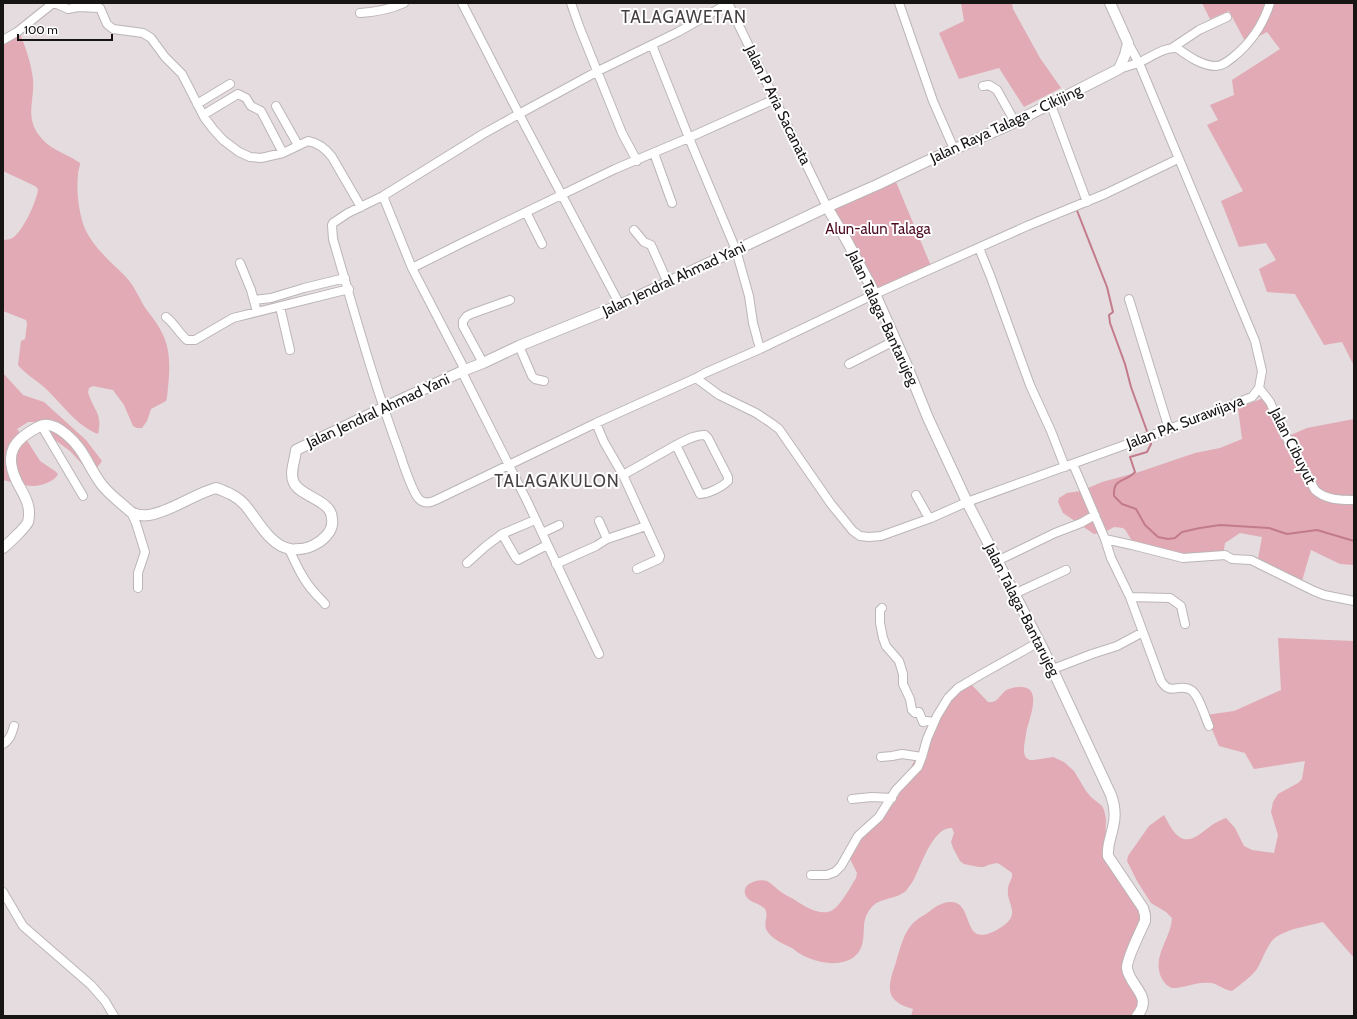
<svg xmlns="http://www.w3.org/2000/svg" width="1357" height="1019" viewBox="0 0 1357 1019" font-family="Cabin,sans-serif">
	<rect width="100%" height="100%" fill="#e4dcde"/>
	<!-- green -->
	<path fill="#e1aab5" d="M961,3H1012L1013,9L1040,58L1061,88L1024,107L999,68L959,79L939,33L964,21Z
		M1202,3H1354V366L1342,342L1324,345L1295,294L1267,292L1259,269L1276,260L1266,243L1239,247L1221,201L1243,191L1207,125L1218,120L1210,105L1234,95L1232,80L1280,49L1267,32L1246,43L1229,11L1210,19Z
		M19,31C25,46 31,62 33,79C35,102 23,119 43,140C53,151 68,154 80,163C80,167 78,170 78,175C76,191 79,214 85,229C94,248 110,261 124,275C133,284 138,295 144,306C151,316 159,325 164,337C172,356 169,378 167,397L166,401L151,409L147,421L142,428H137L133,426L124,405L113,390L93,386L89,388L88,392C93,410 103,413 98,434C75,425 61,402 44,387C35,379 25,374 18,365L21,341L25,339L27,324L26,320L3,311V240C7,240 12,239 15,236C24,228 37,201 38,189L35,186L3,171V40Z
		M896,182L931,266L870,296L829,207Z
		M3,373L23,395L44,402L86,440L102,461L96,469L87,468L83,465L70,451L51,437L37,422H28L17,429L28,442L40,461L55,471L58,474C56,478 53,480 49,482C33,490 20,484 3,480Z
		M1266,397L1284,438L1307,428L1354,419V565L1340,564L1311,550L1302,581L1258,559L1262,537L1240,533L1225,543L1223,556H1189L1134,543C1129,538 1128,532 1123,528L1114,527L1103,533L1094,534L1063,513L1058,502L1059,498L1067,493L1081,491L1102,482L1139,472L1195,453L1220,448L1242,439L1238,408Z
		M1278,638L1354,641V958L1323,922C1308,926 1290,928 1276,937C1267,944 1263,959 1257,969C1250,978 1241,984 1232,991C1224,990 1218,984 1211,983C1197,981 1185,988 1172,988C1167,986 1164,983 1161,977C1152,955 1171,939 1172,918L1166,912L1151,903L1137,881L1127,861L1128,856L1149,826L1164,815C1168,822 1172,831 1178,836C1190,846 1203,831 1212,825C1216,822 1221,820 1226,818L1235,828L1244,846L1252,850L1274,853L1278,835L1271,812L1273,802L1278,794L1298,783L1302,779L1305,761L1254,769L1245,753L1219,746L1206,715L1234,711L1281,690Z
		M969,682L988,702C997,703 998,698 1003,693C1006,689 1015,687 1020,687C1045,686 1027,723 1026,734C1025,742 1022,751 1026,758L1030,760H1034L1053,757L1064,762L1074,771L1086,791L1091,797L1102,806L1104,810L1106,819L1105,851L1128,882L1141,916L1132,963L1134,976L1142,998L1138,1016H911L913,1009C883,1001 888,986 896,962C901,946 904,929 918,919C920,917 923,916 926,914C931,910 937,905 944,903C979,893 956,955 1000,928C1023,913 1006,906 1008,888C1009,882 1013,879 1012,873L1001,865L997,863L988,865L984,867H979L964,864L960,861L953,848L951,842L954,833L952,828C933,826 920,868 913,881C911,884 908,888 906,891C895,900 880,897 871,908C858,923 869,938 858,953C846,968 820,964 804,956C800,954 796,951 792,948C783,944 772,939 767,931C763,924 768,917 766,911C762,902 748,904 745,894C742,883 759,878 767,881C772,884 777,889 781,892C785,895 790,897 795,900C804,906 819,916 831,911C840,907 851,886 856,878L857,873L847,853L894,803L903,788L912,765L952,694Z"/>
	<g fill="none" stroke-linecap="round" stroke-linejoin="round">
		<!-- stream -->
		<path stroke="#c37b8b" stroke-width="2" d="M1076,208L1107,287L1113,312L1109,315L1110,323L1125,364L1131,387L1148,434
			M1149,438L1151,444L1147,452L1130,457L1135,472C1125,483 1113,477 1114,496L1122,504L1136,509L1145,525L1158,537L1168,539L1175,538L1182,532L1200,528L1220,525L1269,528L1287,534L1317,530L1354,541"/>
		<defs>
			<path id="minor" d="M462,3L519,114L620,305
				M571,3L579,26L622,133L637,161
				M728,3L827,207
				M729,3L678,32L598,71L519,114L483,134L383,196L348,213L333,223L332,225L333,239C354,311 374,384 400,454C403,464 413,493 419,499C424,504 430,503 436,500L596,423L696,378L705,373L760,349L875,294L1027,226L1105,194L1178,159
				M899,3L933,101L954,149
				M360,13C375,12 391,9 404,3
				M3,40L17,32L52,4H57L68,9L78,7L100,8L107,24L113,29L143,33L151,38L165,57L182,74L204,117L213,129L223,140L239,152L250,157L261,158L283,153L308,141C319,143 326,149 332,157L361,207
				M652,45L689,138L736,250L749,296L753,323L760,349
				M1172,48L1199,30L1227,17
				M1119,69C1125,67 1132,65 1138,63C1150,58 1163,47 1177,48C1188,56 1202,66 1216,66C1222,66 1227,62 1232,58C1250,44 1263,25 1270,3
				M983,86L989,85L997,90L1015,122
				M197,104L230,84
				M1051,105L1087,202
				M276,106L298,145
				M203,115L238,94L246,98L251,106L261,111L283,153
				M654,153L672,203
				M383,196L412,268L465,370
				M526,212L542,244
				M634,230L644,242L651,245L668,283
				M979,248L990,275L1030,385L1051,431L1065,467
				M240,263L251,290L257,312
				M412,268L462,243L615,169L686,139L775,99
				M1129,299L1169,429
				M254,300L271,298L304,288L345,278
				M280,307L290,350
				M166,317C174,323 179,333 187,340H195L233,318L349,289
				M519,346L532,376L535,379L544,381
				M483,363L463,326V321L467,316L471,314L510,300
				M849,364L896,340
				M462,372L527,501L599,654
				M696,378L719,395L756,413L771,423L779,429L831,504L853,531L860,536L869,537L881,536L931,518L967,502L1169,429L1252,397L1259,388L1262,371L1255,341L1139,63L1128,43
				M1259,388L1270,402L1282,429L1315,490C1326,500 1340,500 1354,500
				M596,423L604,442L623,475L676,445C684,441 696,434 705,435L708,438L728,477V481C722,487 708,494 700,494L676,445
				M41,425L83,496
				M1073,464L1105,539L1132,545L1183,558L1225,555L1232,559L1251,560L1314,591L1324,595L1354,601
				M623,475L660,556L659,559L637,569
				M916,495L929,518
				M131,512L136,523L145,552L138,573V588
				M599,521L607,539
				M542,533L559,525
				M502,534L516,558L518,560L547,545
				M1105,539L1111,558L1130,597
				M289,549C296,564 303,580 314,592C317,596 322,600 325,604
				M997,561L1055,533L1081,523L1095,515
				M467,563L486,546L502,534L535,520
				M556,564L596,546L607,539L646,526
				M1014,594L1066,570
				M882,608L880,610V623L883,638L886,646L899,661L903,674V684L910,699L912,710L915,713L919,712L923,722L927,721L934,722
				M1185,624L1181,606L1170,598L1130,597L1161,681C1171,697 1179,682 1191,690C1199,695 1205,717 1209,726
				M1053,669L1092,654L1117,646L1143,632
				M3,744C10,740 12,733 14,726
				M881,757L892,756L902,754L922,757
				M852,799L872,797L892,798
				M811,875H827L835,872L841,866L858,836L879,817L896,790L918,767L922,757L927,739L937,716L948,698L958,688L980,675L1039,642
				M3,892L23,926L91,985L105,1001L114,1016"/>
			<path id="major" d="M827,207L847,241L875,294L907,366L928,418L967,502L1043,649L1111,795C1115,806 1116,816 1113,827C1111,838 1107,844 1108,856L1143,908L1145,915V921C1141,930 1126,960 1127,968C1129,986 1154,996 1137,1016
				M3,548C8,544 26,527 28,522C32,506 24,495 17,482C3,453 14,439 40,426C49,422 60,429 67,435C84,449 89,468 102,485C110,495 121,503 131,512C136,515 142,516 149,515C170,512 194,494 216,488C227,492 237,496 245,505C257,519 270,546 290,549C293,550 296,549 299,549C308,549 320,543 326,536C330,532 333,526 332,519C332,500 301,497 294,483C289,473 295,461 296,450L383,408L465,370L483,363L519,346L620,305L827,207L879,184L925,162L1009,125L1119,69L1125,55L1128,43L1110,3"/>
		</defs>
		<!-- minor casing -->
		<use href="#minor" stroke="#bcb5b6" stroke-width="10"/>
		<!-- major casing -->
		<use href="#major" stroke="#bcb5b6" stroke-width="12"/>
		<!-- minor -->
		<use href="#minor" stroke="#fff" stroke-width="8"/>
		<!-- major -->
		<use href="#major" stroke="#fff" stroke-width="10"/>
	</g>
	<g text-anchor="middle" stroke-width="4" stroke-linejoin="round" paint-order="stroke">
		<!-- street labels -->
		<g font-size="15" fill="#171414" stroke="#fff">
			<text transform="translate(778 105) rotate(64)" y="5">Jalan P Aria Sacanata</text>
			<text transform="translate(1006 124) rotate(-25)" y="5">Jalan Raya Talaga - Cikijing</text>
			<text transform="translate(674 279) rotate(-25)" y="5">Jalan Jendral Ahmad Yani</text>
			<text transform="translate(883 318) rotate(65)" y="5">Jalan Talaga-Bantarujeg</text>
			<text transform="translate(378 411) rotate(-25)" y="5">Jalan Jendral Ahmad Yani</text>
			<text transform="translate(1185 422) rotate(-21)" y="5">Jalan PA. Surawijaya</text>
			<text transform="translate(1293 446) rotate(63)" y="5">Jalan Cibuyut</text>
			<text transform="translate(1022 610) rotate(63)" y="5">Jalan Talaga-Bantarujeg</text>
		</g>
		<!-- park labels -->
		<g font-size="15" fill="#4e0c23" stroke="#fff">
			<text x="878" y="234">Alun-alun Talaga</text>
		</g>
		<!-- quarter labels -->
		<g font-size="17" letter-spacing="1" fill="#474142" stroke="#fff">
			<text x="684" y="23">TALAGAWETAN</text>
			<text x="557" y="487">TALAGAKULON</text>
		</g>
	</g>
	<!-- border -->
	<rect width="1357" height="1019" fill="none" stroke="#171414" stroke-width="8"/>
	<!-- scale -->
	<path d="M18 34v6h94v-6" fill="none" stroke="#171414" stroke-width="2"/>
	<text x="24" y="34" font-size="12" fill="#171414" stroke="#ffffff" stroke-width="3" paint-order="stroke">100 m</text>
</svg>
